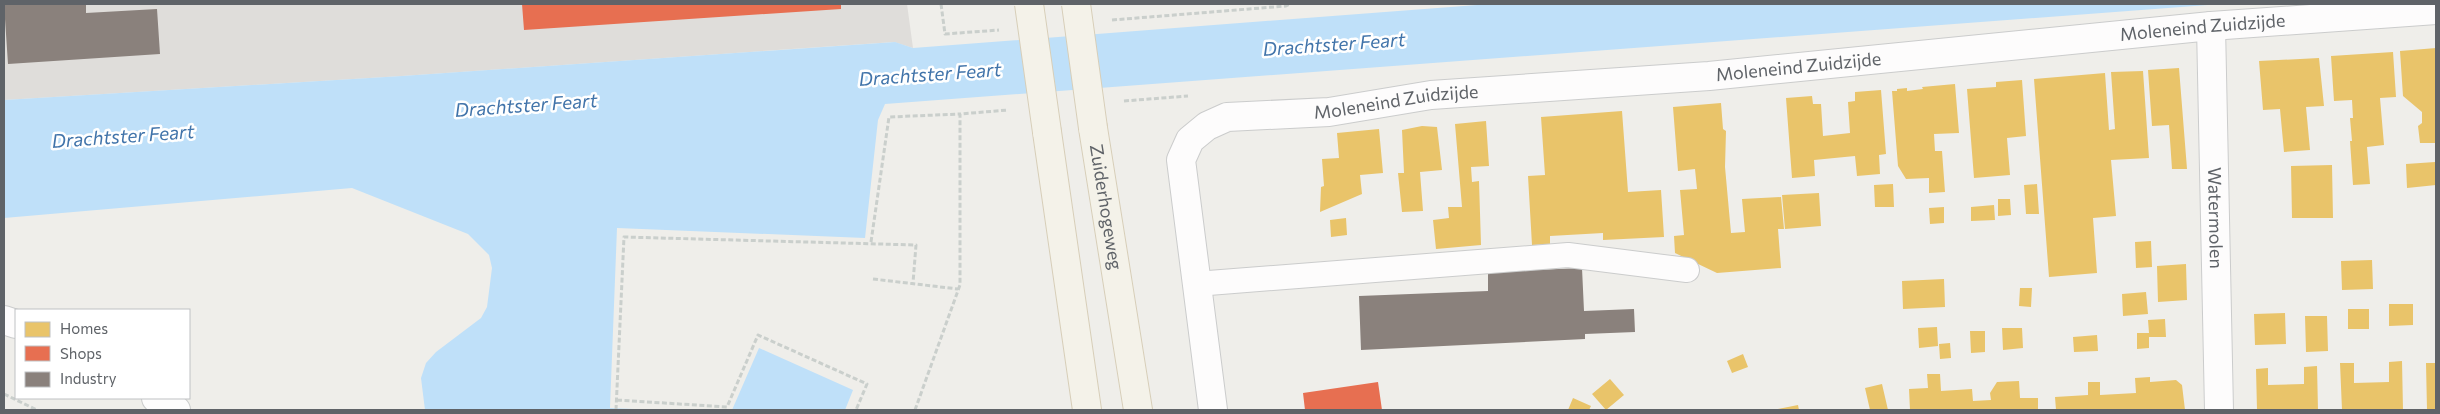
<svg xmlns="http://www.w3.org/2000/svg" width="2440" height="414" viewBox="0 0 2440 414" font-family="Commissioner,sans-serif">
	<rect width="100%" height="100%" fill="#efeeea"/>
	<!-- industrial -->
	<path fill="#dfddda" d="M4,4H907L913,48L894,42L402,76L4,100Z"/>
	<!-- water -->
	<path fill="#bfe0f9" d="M1490,4H2221L885,104L878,120L865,238L617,228L610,408L659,410H425L421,378L426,363L436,352L481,318L487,307L492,268L489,255L468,234L352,188L4,218V100L402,76L895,42L913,48Z
		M759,348L853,390L845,410H732Z"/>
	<!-- homes -->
	<path fill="#e9c46a" d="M2436,48V143H2420L2418,126L2422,123V112L2403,96L2400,51Z
		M2393,52L2396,97L2380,98L2384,145L2367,147L2370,184L2353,185L2350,141H2352L2350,118H2353L2352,100L2334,101L2331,56Z
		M2319,58L2324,106L2306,107L2310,150L2284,152L2280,109L2263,110L2259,61Z
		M2179,68L2187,169H2172L2169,125L2152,126L2148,70Z
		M2143,71L2149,158L2111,160L2116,216L2093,218L2097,273L2049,277L2034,79L2105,73L2109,130L2115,129L2111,72Z
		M2022,80L2026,136L2007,138L2010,175L1974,178L1967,89L1996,87V82Z
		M1955,84L1959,133L1934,134L1935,151H1942L1945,192L1929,193V178L1906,179L1898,166L1892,91H1897V89L1907,88V91L1923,89L1922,87Z
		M1881,90L1886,154L1879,155L1880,174L1857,176L1855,156L1814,160L1815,176L1792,178L1786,98L1812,96L1813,104H1821L1823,136L1850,133L1848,102L1855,101V92Z
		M1721,103L1723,129L1726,131L1725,167L1731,233L1745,232L1742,199L1781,197L1784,229H1778L1781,268L1717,273L1675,253L1674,236L1684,235L1680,190L1697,189L1695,169L1678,171L1673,107Z
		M1622,111L1628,192L1661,190L1664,237L1603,240V233L1550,236V244L1532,245L1528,176L1545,175L1541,117Z
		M1486,121L1489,166L1471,167L1472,182L1479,181L1481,245L1436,249L1433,220L1449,218L1448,207H1462L1455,124Z
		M1422,126L1437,127L1442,170L1420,172L1423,211L1402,212L1398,173H1404L1402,130Z
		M1379,129L1383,173L1360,175L1362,194L1320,212L1321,187L1324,186L1322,159L1339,158L1337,133Z
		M2435,162L2436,185L2407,188L2406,164Z
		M2332,165L2333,218H2292L2291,166Z
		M1893,184L1894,207H1875L1874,185Z
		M2037,184L2039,214H2026L2024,185Z
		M1819,193L1821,226L1785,229L1782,195Z
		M1998,199H2010L2011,215L1998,216Z
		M1994,205L1995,220L1971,221V207Z
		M1944,207V223L1930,224L1929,208Z
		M1346,218L1347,235L1331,237L1330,220Z
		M2151,241L2152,267L2136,268L2135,242Z
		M2372,260L2373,289L2342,290L2341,261Z
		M2186,264L2187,300L2158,302L2157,266Z
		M1944,279L1945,307L1903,309L1902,281Z
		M2020,288H2032L2031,307L2019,306Z
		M2146,292L2148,314L2123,316L2122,294Z
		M2389,304H2413V325L2389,326Z
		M2348,309H2369V329H2348Z
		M2285,313L2286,344L2255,345L2254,314Z
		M2305,316H2327L2328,351L2306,352Z
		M2165,319L2166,337H2149V348L2137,349V333H2149L2148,320Z
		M1937,327L1938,346L1919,348L1918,328Z
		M2002,328H2022L2023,348L2003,350Z
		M1970,331H1985V352L1971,353Z
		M2097,335L2098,351L2074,352L2073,337Z
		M1950,343L1951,358L1940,359L1939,344Z
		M1743,354L1748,367L1732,373L1727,361Z
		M2402,361L2403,410H2342L2340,363H2354V383L2389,382V362Z
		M2426,363H2436V410H2427Z
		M2317,366L2318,410H2257L2256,369L2268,368V385L2304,384V367Z
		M1927,374H1940L1941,391L1972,389L1973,401L1991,400L1990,393L1997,382L2019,381L2020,398H2038V410H1910L1909,389L1928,388Z
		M2150,377V382L2176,380L2182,385L2185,410H2056L2055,397L2088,395V382H2100V395L2136,393L2135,378Z
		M1610,379L1624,395L1606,410L1592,394Z
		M1882,384L1888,410H1870L1865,388Z
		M1573,398L1591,406L1589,410H1568Z
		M1798,405L1799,410H1778V409Z"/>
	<!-- shops -->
	<path fill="#e76f51" d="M522,4H841V9L524,30Z
		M1378,382L1382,410H1305L1303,393Z"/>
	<!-- industry -->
	<path fill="#8a817c" d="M4,4H86V13L157,9L160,54L8,64Z
		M1582,268L1584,311L1634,309L1635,332L1585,334V339L1361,350L1359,296L1488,291V272Z"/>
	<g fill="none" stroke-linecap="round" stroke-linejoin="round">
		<defs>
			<path id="service" d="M1196,284L1568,255L1687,270"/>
			<g id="minor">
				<path id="s1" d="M2211,26L2219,410"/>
				<path d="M4,320L16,324"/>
				<path d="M156,398L176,410"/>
				<path id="s2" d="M1213,410L1181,160L1190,140L1207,126L1227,117L1329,112L1431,95L1709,76L2211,26L2436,10"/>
			</g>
			<g id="primary">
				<path id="s3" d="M1093,128L1138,410"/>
				<path d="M1047,132L1087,410"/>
			</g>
		</defs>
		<!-- service casing -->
		<use href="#service" stroke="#cbcccc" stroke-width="26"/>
		<!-- minor casing -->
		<use href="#minor" stroke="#cbcccc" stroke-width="30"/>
		<!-- primary casing -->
		<use href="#primary" stroke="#d7ceb8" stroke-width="30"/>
		<!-- path -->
		<path stroke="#cacfcc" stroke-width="3" stroke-dasharray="5 2.5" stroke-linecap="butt" d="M941,4L945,34L999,30
			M1112,20L1286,6L1290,4
			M1124,101L1188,96
			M871,242L889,117L960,114
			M873,279L958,289
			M4,394L37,410
			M617,400L727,407L758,335L867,384L856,410
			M616,410L624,237L916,245L913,283
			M915,410L960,285V114L1008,110"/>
		<!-- service -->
		<use href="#service" stroke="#fdfcfc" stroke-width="24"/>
		<!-- minor -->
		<use href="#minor" stroke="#fdfcfc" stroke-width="28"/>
		<!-- primary -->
		<use href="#primary" stroke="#f4f2e9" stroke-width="28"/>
		<defs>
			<path id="primary-bridge" d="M1029,4L1047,132
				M1076,4L1093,128"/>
		</defs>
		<!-- primary-bridge casing -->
		<use href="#primary-bridge" stroke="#d7ceb8" stroke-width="30" stroke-linecap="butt"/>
		<!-- primary-bridge -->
		<use href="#primary-bridge" stroke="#f4f2e9" stroke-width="28"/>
	</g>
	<g text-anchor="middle" stroke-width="5" stroke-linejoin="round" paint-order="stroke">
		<!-- street labels -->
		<g font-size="18" fill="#5f6368" stroke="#fff">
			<text dy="6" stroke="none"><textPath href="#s2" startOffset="1298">Moleneind Zuidzijde</textPath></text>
			<text dy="6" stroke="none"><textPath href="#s2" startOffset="892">Moleneind Zuidzijde</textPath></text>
			<text dy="6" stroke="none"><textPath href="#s2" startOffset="488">Moleneind Zuidzijde</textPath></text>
			<text dy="6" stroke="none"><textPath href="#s3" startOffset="80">Zuiderhogeweg</textPath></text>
			<text dy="6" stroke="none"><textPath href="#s1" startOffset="192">Watermolen</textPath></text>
		</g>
		<!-- water labels -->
		<g font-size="19" font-style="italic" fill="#4174aa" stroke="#fff">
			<text transform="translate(1334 44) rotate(-4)" y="7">Drachtster Feart</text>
			<text transform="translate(930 74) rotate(-4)" y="7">Drachtster Feart</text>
			<text transform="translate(526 105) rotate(-4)" y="7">Drachtster Feart</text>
			<text transform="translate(123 136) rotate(-4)" y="7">Drachtster Feart</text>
		</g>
	</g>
	<!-- border -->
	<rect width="2440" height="414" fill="none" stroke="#5f6368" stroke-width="10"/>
	<!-- legend -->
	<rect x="15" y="309" width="175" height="90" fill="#ffffff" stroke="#bfc1c3"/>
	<rect x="25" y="322" width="25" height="15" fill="#e9c46a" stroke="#bfc1c3"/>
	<text x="60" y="334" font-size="15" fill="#5f6368">Homes</text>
	<rect x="25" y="346" width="25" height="15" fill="#e76f51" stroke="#bfc1c3"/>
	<text x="60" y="359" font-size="15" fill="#5f6368">Shops</text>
	<rect x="25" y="372" width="25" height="15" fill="#8a817c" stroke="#bfc1c3"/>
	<text x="60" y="384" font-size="15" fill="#5f6368">Industry</text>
</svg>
